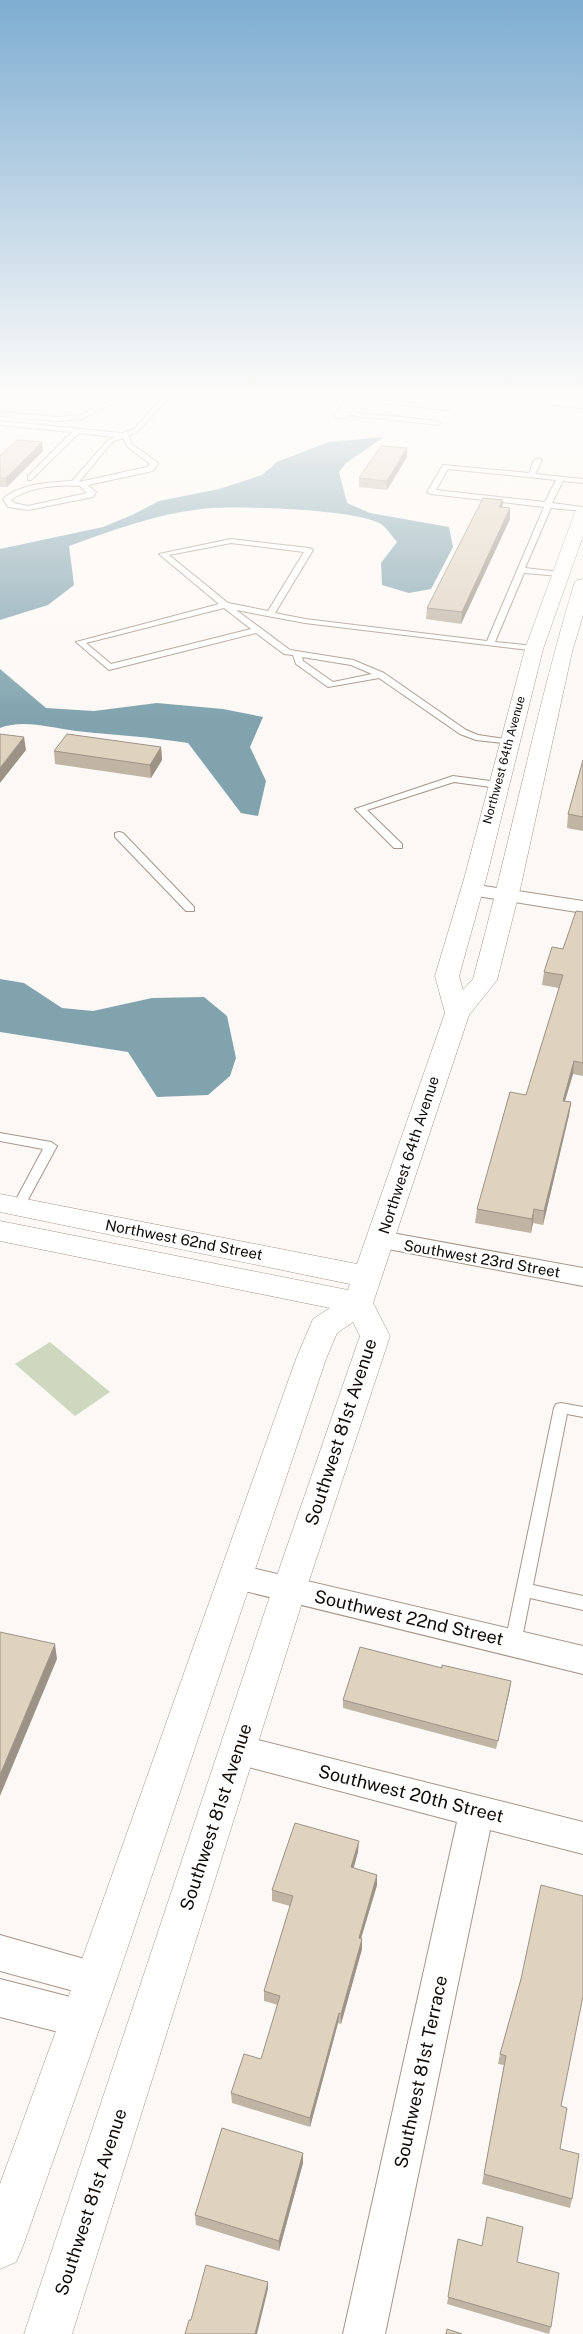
<svg xmlns="http://www.w3.org/2000/svg" width="583" height="2334" viewBox="0 0 583 2334" font-family="'Public Sans',sans-serif">
	<rect width="100%" height="100%" fill="#fcf8f5"/>
	<!-- green -->
	<path fill="#ced8bf" d="M50,1342L110,1392L75,1416L15,1364Z"/>
	<!-- water -->
	<path fill="#80a3ae" d="M384,437L346,463L339,472L347,503L370,513L449,527L453,547L431,589L409,593L382,585L381,563L397,542C392,537 386,526 379,523C353,509 233,505 201,509C156,514 111,531 69,546L74,585L48,605L0,620V549L103,527L132,515L159,501L219,489L262,475L277,462L329,442Z
		M0,669L46,708L94,711L157,703L223,709L263,717L250,747L266,781L258,816L241,813L188,743C151,737 114,735 76,731C51,728 24,719 0,728Z
		M0,979L24,983L62,1008L93,1011L152,998L204,997L227,1016L236,1058L230,1076L208,1095L157,1097L128,1052L0,1032Z"/>
	<g fill="none" stroke-linecap="round" stroke-linejoin="round">
		<defs>
			<path id="service" d="M98,392L120,395L126,392H134L82,419L57,421L0,416V412L57,417L81,415L115,398Z
				M168,392H175L138,431L129,436L132,444L158,463L153,471L88,485L96,492L93,497L28,510L8,507L3,499C18,484 51,482 72,481L108,440L115,437L79,433L31,480H28V476L72,432L0,425V421L122,433L134,429ZM123,438L127,446L150,464L147,467L79,482L112,442ZM80,486L87,493L28,506L14,503L11,500C28,487 60,484 80,486Z
				M353,397L447,406L450,408L447,410L351,400V398Z
				M342,411L438,421L441,423L438,425L340,414V412Z
				M538,458L542,460L535,474L583,479V483L563,481L552,503L583,507V511L551,508L525,568L560,572L564,574L560,576L524,573L495,642L534,646L538,649L537,651L305,623L236,610L290,650L353,660L384,673L466,730L478,735L512,740V744L476,740L460,734L379,678L328,687L296,664L293,655L284,654L256,633L109,670L76,642L219,604L159,554L231,539L309,548L313,550L275,613L305,619L487,641L544,507L431,494L427,492L443,465L529,473L534,460ZM448,469L556,480L545,502L436,490ZM231,543L304,552L268,611L228,603L169,555ZM224,608L251,629L111,664L86,643ZM302,657L351,665L372,674L333,682L303,661Z
				M453,776L498,782L503,785L498,788L454,782L367,810L402,844V848H394L355,809Z
				M119,832L123,833L194,907V911H186L115,837V833Z
				M0,1133L51,1142L57,1146L24,1207L18,1211L12,1207L43,1149L0,1141Z
				M561,1403L583,1407V1417L567,1414L533,1585L583,1596V1610L530,1598L521,1643L519,1648L513,1650L507,1648L505,1643L554,1408L556,1404Z"/>
			<path id="minor" d="M352,392H365L346,418H336L334,415Z
				M458,392H504L583,400V408L464,396Z
				M471,884L583,901V913L464,894L461,890L464,886Z
				M381,1231L583,1268V1286L372,1246L368,1240L372,1234Z
				M235,1564L583,1646V1674L224,1586L219,1577L224,1568Z
				M238,1735L583,1822V1854L490,1830L385,2334H343L457,1822L226,1761L221,1750L226,1739Z
				M0,1935L109,1966L115,1979L109,1992L96,1997L0,1971Z
				M0,1979L82,2000L95,2006L101,2019L95,2032L82,2038L0,2017Z"/>
			<path id="tertiary" d="M583,507V536L543,649L486,879L459,976L463,990L473,979C509,848 535,714 574,584L577,580L583,579V615L572,652L521,885L497,980L469,1015L373,1303L390,1336L306,1590L72,2334H24L272,1590L360,1336L353,1322L337,1333L326,1359L117,1979L23,2246L16,2262L0,2269V2184L75,1979L296,1359L313,1319L330,1308L0,1241V1221L348,1290L350,1284L0,1212V1194L357,1264L445,1013L435,976L464,879L525,649L575,512L577,509Z"/>
		</defs>
		<!-- service casing -->
		<use href="#service" stroke="#a79588" stroke-width="2"/>
		<!-- minor casing -->
		<use href="#minor" stroke="#a79588" stroke-width="2"/>
		<!-- tertiary casing -->
		<use href="#tertiary" stroke="#a79588" stroke-width="1"/>
		<!-- service -->
		<use href="#service" fill="#fff" fill-rule="evenodd"/>
		<!-- minor -->
		<use href="#minor" fill="#fff" fill-rule="evenodd"/>
		<!-- tertiary -->
		<use href="#tertiary" fill="#fff" fill-rule="evenodd"/>
	</g>
	<!-- wall -->
	<path fill="#c0b5a4" d="M43,451L7,487H0V456Z
		M407,457L387,490L359,487V478Z
		M503,500L502,508L510,519L461,624L426,619L427,608Z
		M161,747L162,760L151,778L55,764L54,751Z
		M583,760V831L567,828L568,814Z
		M583,912V1076L573,1074L565,1101L571,1102L569,1115L543,1225L533,1223L531,1233L475,1223L477,1209L526,1095L559,988L542,985L544,972L563,949Z
		M442,1668L510,1689L496,1749L343,1708V1700Z
		M358,1852L353,1868L377,1885L361,1939H362V1949L341,2024L338,2023L310,2127L232,2103L231,2093L261,2059L278,2005L264,2001V1991L290,1906L272,1901V1890Z
		M521,1979L561,2106L560,2149L572,2199L570,2208L482,2184L504,2065L498,2064L500,2054Z
		M303,2163L279,2251L196,2225L195,2215Z
		M458,2239L517,2262L551,2327L549,2334L447,2304Z"/>
	<!-- shaded-wall -->
	<path fill="#9c9386" d="M42,442L43,451L7,487L6,478Z
		M407,448V457L387,490V481Z
		M503,500L502,510L499,507Z
		M510,508V519L461,624L462,612Z
		M24,737L26,750L0,783V768Z
		M161,747L162,760L151,778L150,765Z
		M574,1061L573,1074L561,1114L563,1101Z
		M571,1102L569,1115L543,1225L544,1211Z
		M534,1209L533,1223L531,1233L532,1219Z
		M55,1644L57,1659L0,1796V1775Z
		M511,1681L510,1689L496,1749L498,1741Z
		M359,1841L358,1852L351,1878V1867Z
		M377,1875V1885L358,1948L359,1938Z
		M362,1939V1949L341,2024V2014Z
		M339,2013L338,2023L310,2127V2118Z
		M303,2153V2163L279,2251V2241Z
		M268,2282V2289L257,2334H255Z"/>
	<!-- building -->
	<path fill="#dfd2bf" stroke="#9c9386" d="M17,440L42,442L6,478H0V456Z
		M382,446L407,448L387,481L359,478L376,453Z
		M483,498L503,500L499,507L510,508L462,612L427,608Z
		M0,734L24,737L0,768Z
		M67,734L161,747L150,765L54,751Z
		M583,760V817L568,814Z
		M576,911L583,912V1063L574,1061L563,1101L571,1102L544,1211L534,1209L532,1219L477,1209L510,1092L526,1095L563,975L544,972L552,947L563,949Z
		M0,1632L55,1644L0,1775Z
		M360,1647L442,1668V1665L511,1681L498,1741L343,1700Z
		M295,1823L359,1841L351,1867L377,1875L359,1938L362,1939L341,2014L339,2013L310,2118L231,2093L244,2054L261,2059L280,1996L264,1991L293,1896L272,1890Z
		M541,1885L583,1896V1996L561,2106L567,2108L560,2149L579,2154L572,2199L484,2174L506,2056L500,2054L521,1979Z
		M222,2128L303,2153L279,2241L195,2215Z
		M487,2217L523,2227L517,2262L559,2273L551,2327L448,2297L458,2239L482,2246Z
		M206,2265L268,2282L255,2334H185L189,2320H191Z
		M447,2329L462,2334H446Z"/>
	<!-- sky -->
	<linearGradient id="sky" x2="0" y2="1"><stop stop-color="#7eadd1"/><stop offset="0.55" stop-color="#fefcfa"/><stop offset="1" stop-color="#fefcfa" stop-opacity="0"/></linearGradient>
	<rect width="583" height="719" fill="url(#sky)"/>
	<g text-anchor="middle" stroke-width="4.5" stroke-linejoin="round" paint-order="stroke">
		<!-- far-street labels -->
		<g font-size="12" fill="#110b07" stroke="#fff">
			<text transform="translate(504 760) rotate(-75)" y="4">Northwest 64th Avenue</text>
		</g>
		<!-- street labels -->
		<g font-size="15" fill="#110b07" stroke="#fff">
			<text transform="translate(409 1155) rotate(-72)" y="5">Northwest 64th Avenue</text>
			<text transform="translate(184 1240) rotate(11)" y="5">Northwest 62nd Street</text>
			<text transform="translate(482 1259) rotate(10)" y="5">Southwest 23rd Street</text>
		</g>
		<!-- near-street labels -->
		<g font-size="18" fill="#110b07" stroke="#fff">
			<text transform="translate(341 1432) rotate(-72)" y="6">Southwest 81st Avenue</text>
			<text transform="translate(409 1618) rotate(13)" y="6">Southwest 22nd Street</text>
			<text transform="translate(411 1794) rotate(14)" y="6">Southwest 20th Street</text>
			<text transform="translate(216 1817) rotate(-72)" y="6">Southwest 81st Avenue</text>
			<text transform="translate(421 2072) rotate(-78)" y="6">Southwest 81st Terrace</text>
			<text transform="translate(91 2202) rotate(-72)" y="6">Southwest 81st Avenue</text>
		</g>
	</g>
</svg>
